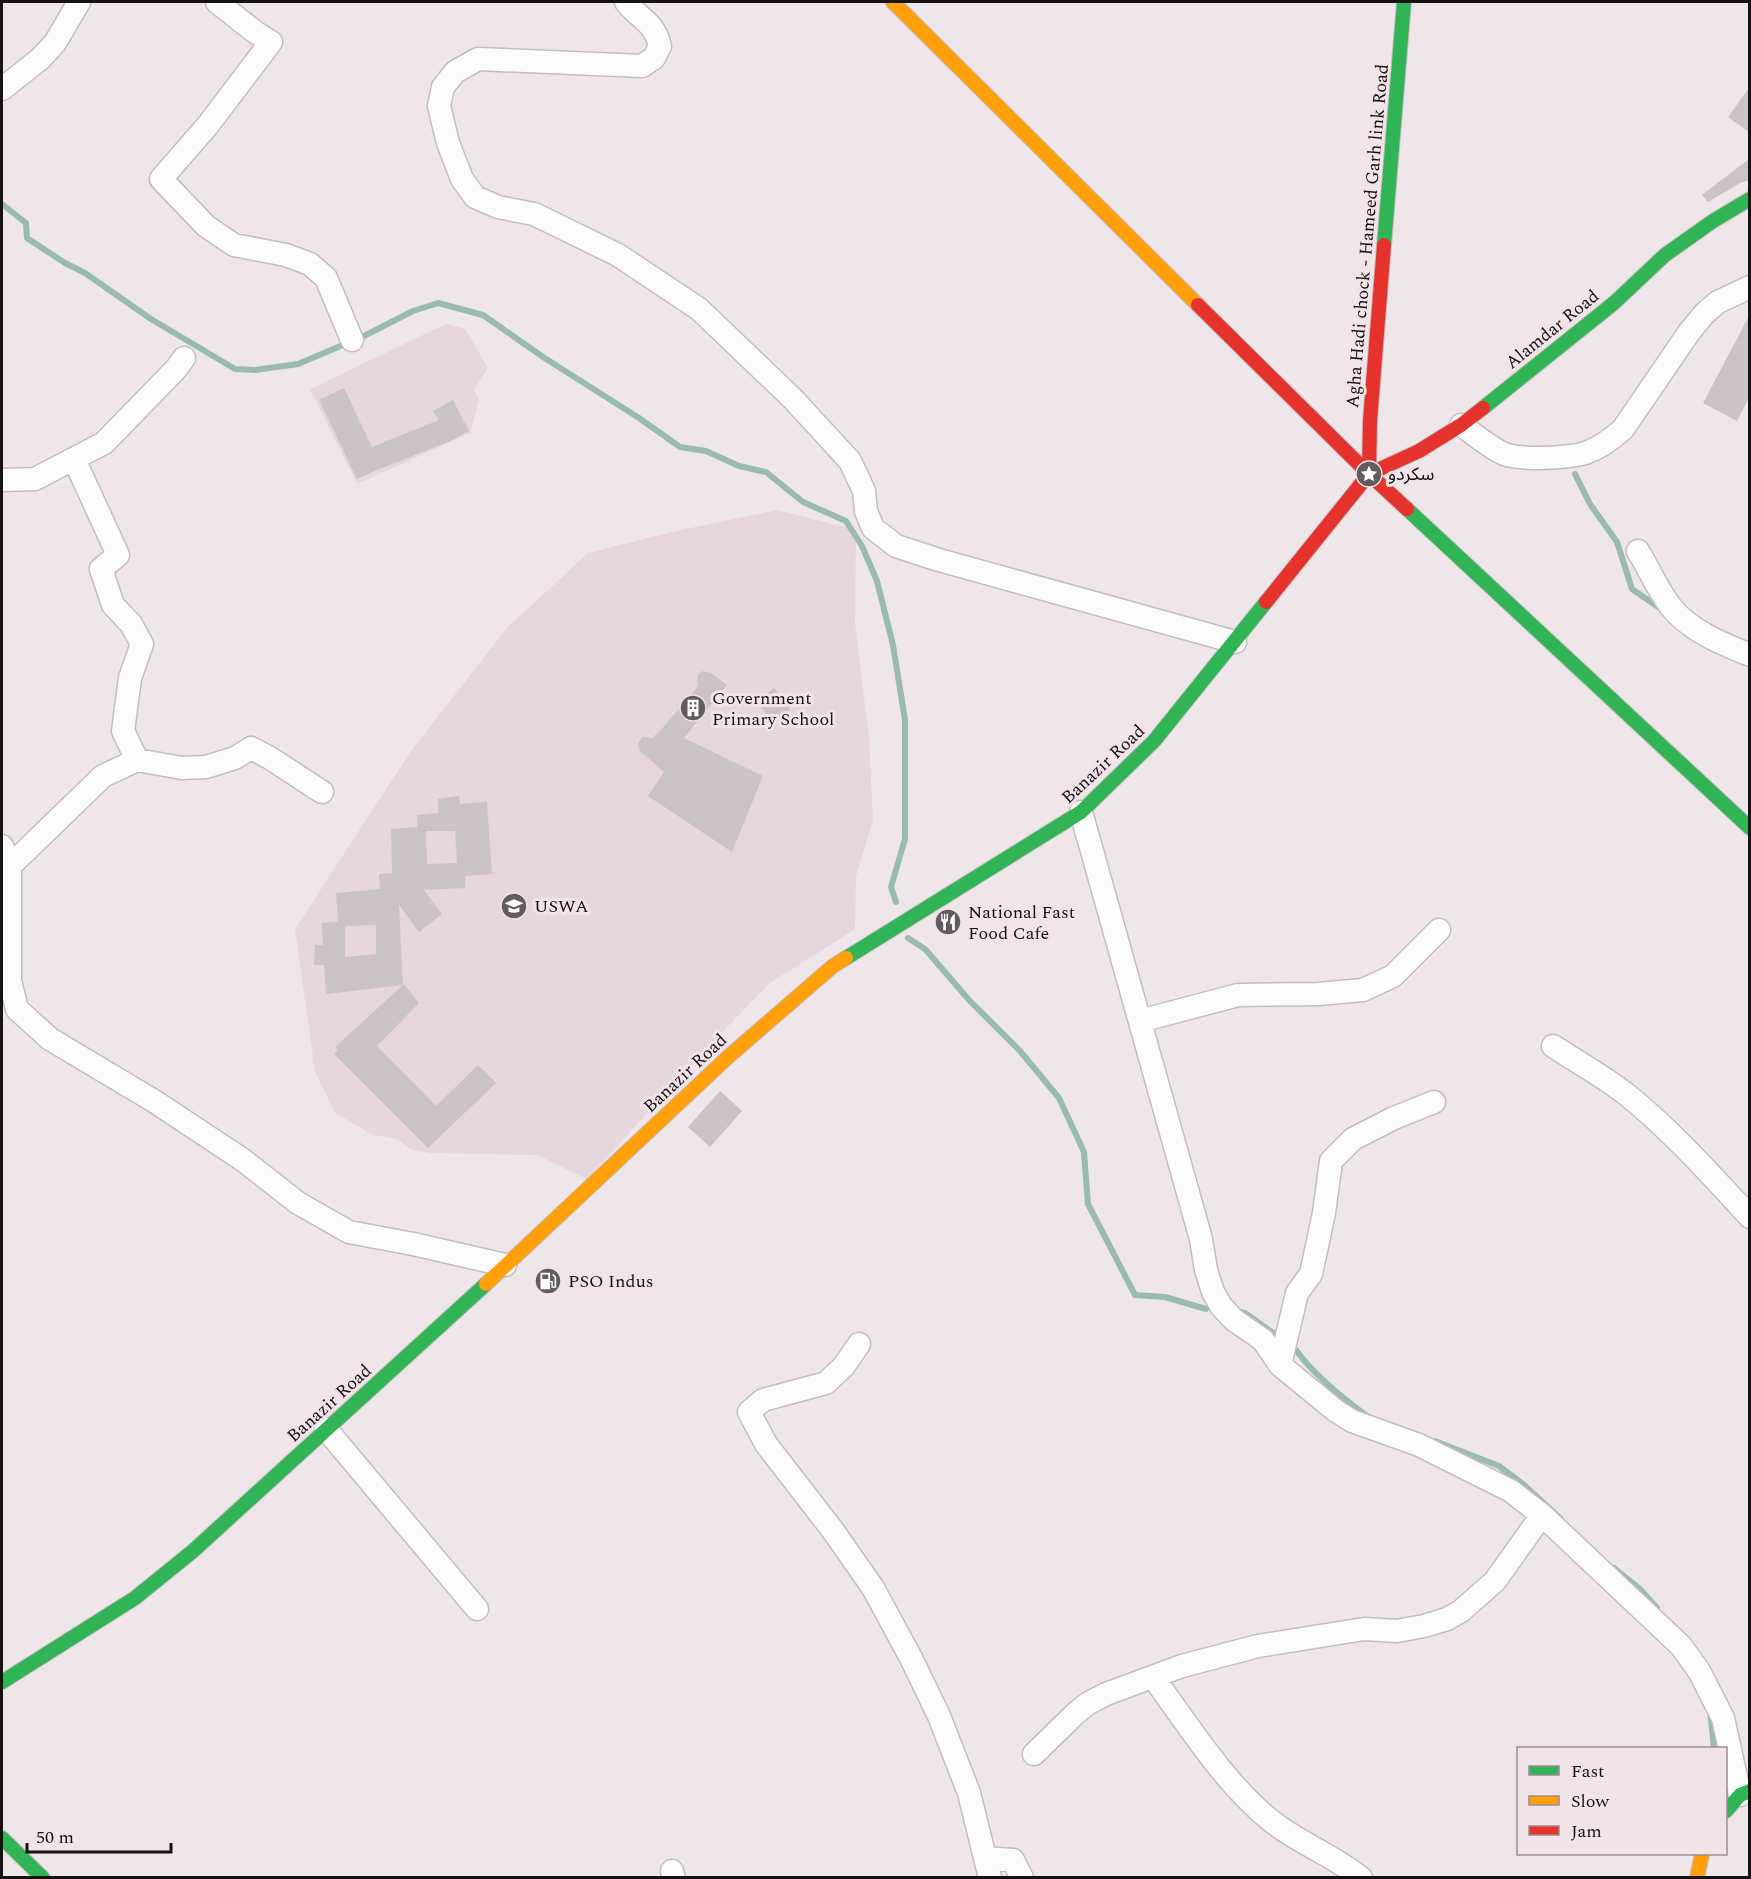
<svg xmlns="http://www.w3.org/2000/svg" width="1751" height="1879" viewBox="0 0 1751 1879" font-family="Spectral,'Noto Sans Arabic',serif">
	<rect width="100%" height="100%" fill="#eee6e8"/>
	<!-- built -->
	<path fill="#e6d7dc" d="M446,324L465,329L488,368L474,390L479,400L470,433L357,484L310,389Z
		M777,510L856,530L855,623L869,738L873,820L856,876L855,929L770,983L700,1055L587,1179L537,1155L431,1153L411,1150L397,1139L373,1135L335,1113L315,1071L295,929L411,751L507,628L588,553L672,532Z"/>
	<g fill="none" stroke-linecap="round" stroke-linejoin="round">
		<!-- stream -->
		<path stroke="#99bcaf" stroke-width="6" d="M2,204L26,223L27,238L65,263L85,273L151,319L235,369L255,370L298,364L364,336L413,311L438,303L483,315L543,357L639,418L680,447L706,451L739,466L766,472L803,502L846,521L862,546L877,581L893,645L905,720V839L891,887L896,902
			M1575,474L1590,504L1617,542L1632,589L1664,611
			M908,938L925,949L969,1000L1020,1051L1059,1098L1084,1152L1088,1204L1135,1295L1165,1297L1206,1309
			M1236,1311L1245,1313L1279,1337
			M1296,1350C1315,1376 1341,1397 1367,1416
			M1435,1441L1499,1466L1524,1485L1560,1518
			M1614,1568L1640,1589L1657,1608
			M1710,1710L1714,1748"/>
	</g>
	<!-- building -->
	<path fill="#cac4c6" fill-rule="evenodd" d="M1749,88V132L1728,117Z
		M1749,159V180L1740,183L1708,202L1702,195Z
		M1749,316V398L1737,421L1703,403Z
		M344,388L372,447L439,420L433,411L453,400L469,431L448,442L377,470L357,479L319,400Z
		M703,671L711,673L727,685L684,738L763,776L732,852L648,796L664,772L640,751L638,744L642,737L652,738L660,731L698,686L697,678L699,674Z
		M774,688L791,709L773,723L757,701Z
		M459,796L460,804L487,802L492,874L465,876V888L424,890L442,914L419,932L399,905L403,985L326,994L324,965H314L315,945H323L322,923L338,922L336,893L380,889L379,874L392,873L391,829L418,827L417,815L438,813V799ZM426,831H455L457,863L427,864ZM376,925V954L345,957V926Z
		M404,984L419,1003L377,1046L436,1106L478,1065L496,1083L428,1148L334,1054L338,1050L335,1047Z
		M720,1091L742,1111L710,1147L688,1127Z"/>
	<g fill="none" stroke-linecap="round" stroke-linejoin="round">
		<defs>
			<path id="street" d="M217,2L255,32L271,42L208,125L161,179L206,226L234,245L286,255L310,264L326,278L352,340
				M626,2C639,19 654,21 660,46L654,58L642,66L478,59L455,72L443,87L439,106L448,143L462,179L475,197L498,207L534,214L618,255L699,309L793,399L850,461L864,491L866,511L873,528L896,546L939,560L1235,642
				M2,89L40,59L55,43L79,2
				M1461,425C1474,434 1489,447 1504,454C1515,458 1530,458 1541,458C1579,457 1594,455 1623,429L1690,331L1705,313L1718,302L1750,287
				M74,459L118,555L101,569L113,605L131,624L142,644L130,678L123,731L137,760
				M2,480L35,479L104,443L176,369L184,358
				M1638,551C1649,569 1658,590 1671,607C1690,631 1723,644 1750,655
				M1081,812L1201,1239L1206,1270L1213,1292L1221,1306L1234,1320L1263,1340L1280,1365L1336,1411L1352,1421L1419,1445L1511,1491L1542,1515L1681,1646L1699,1671L1723,1718L1740,1795
				M2,846L10,866V981L17,1009L50,1039L154,1101L243,1160L298,1203L349,1232L413,1244L505,1265
				M10,866L103,776L137,760L182,768L206,767L235,758L251,748L270,758L322,792
				M1140,1021L1238,995L1318,994L1363,990L1393,976L1439,930
				M1553,1046C1577,1062 1603,1076 1626,1094C1671,1130 1710,1174 1750,1217
				M859,1344L844,1366L826,1383L763,1400L749,1412L766,1444L834,1532L873,1588L911,1658L939,1716L969,1793L990,1878
				M1280,1365L1297,1293L1311,1274L1324,1213L1331,1161L1353,1139L1394,1118L1434,1102
				M326,1429L477,1609
				M1153,1677C1188,1725 1227,1787 1274,1823C1301,1844 1334,1856 1361,1878
				M1034,1754L1075,1714L1087,1704L1106,1694L1182,1666L1258,1646L1364,1629L1397,1631L1424,1626L1447,1619L1461,1611L1495,1581L1542,1515
				M985,1858L1013,1860L1022,1878
				M672,1871L674,1878"/>
			<path id="fast" d="M1384,245L1404,2
				M1483,408L1614,303L1665,255L1713,221L1750,199
				M1407,509L1750,828
				M846,958L1081,812L1154,741L1266,602
				M2,1682L135,1598L193,1551L486,1284
				M1726,1811L1740,1795L1750,1791
				M2,1838L43,1878"/>
			<path id="slow" d="M893,2L1198,305
				M486,1284L728,1057L833,966L846,958
				M1697,1878L1702,1854"/>
			<path id="jam" d="M1198,305L1369,474L1407,509
				M1369,474L1370,421L1384,245
				M1266,602L1369,474L1419,451L1461,425L1483,408"/>
		</defs>
		<!-- street casing -->
		<use href="#street" stroke="#c4bec0" stroke-width="25"/>
		<!-- fast casing -->
		<use href="#fast" stroke="#c4bec0" stroke-width="16"/>
		<!-- slow casing -->
		<use href="#slow" stroke="#c4bec0" stroke-width="16"/>
		<!-- jam casing -->
		<use href="#jam" stroke="#c4bec0" stroke-width="16"/>
		<!-- street -->
		<use href="#street" stroke="#fcfbfc" stroke-width="22"/>
		<!-- fast -->
		<use href="#fast" stroke="#30b455" stroke-width="14"/>
		<!-- slow -->
		<use href="#slow" stroke="#ff9f0a" stroke-width="14"/>
		<!-- jam -->
		<use href="#jam" stroke="#e5322d" stroke-width="14"/>
	</g>
	<!-- icons -->
	<defs>
		<symbol id="sight-disc" viewBox="-11 -11 22 22"><circle r="9.5" fill="#625c5e" stroke="#f1e3e7"/><path d="M0-6L1.8-2.2L6-1.7L2.9 1.2L3.7 5.4L0 3.3L-3.7 5.4L-2.9 1.2L-6-1.7L-1.8-2.2Z" fill="#fff"/></symbol>
		<symbol id="building-disc" viewBox="-11 -11 22 22"><circle r="9.5" fill="#625c5e" stroke="#f1e3e7"/><path d="M-4-6H4V6H1V3H-1V6H-4ZM-2.5-4.3h1.7v1.8h-1.7ZM.8-4.3h1.7v1.8H.8ZM-2.5-1h1.7V.8h-1.7ZM.8-1h1.7V.8H.8Z" fill="#fff"/></symbol>
		<symbol id="school-disc" viewBox="-11 -11 22 22"><circle r="9.5" fill="#625c5e" stroke="#f1e3e7"/><path d="M0-5L7-2L0 1L-7-2ZM-4 1L0 2.5L4 1V4Q0 6-4 4Z" fill="#fff"/></symbol>
		<symbol id="restaurant-disc" viewBox="-11 -11 22 22"><circle r="9.5" fill="#625c5e" stroke="#f1e3e7"/><path d="M-5-6h1v4h1v-4h1v4h1v-4h1v5L-1.5 .5V6h-2V.5L-5-1ZM5-6V6H3V1.5H1.5Q1.5-4 5-6Z" fill="#fff"/></symbol>
		<symbol id="fuel-disc" viewBox="-11 -11 22 22"><circle r="9.5" fill="#625c5e" stroke="#f1e3e7"/><path d="M-5.5-6h7V0h2V4h1.3V-2.5L3-4.5l.8-.8L6-3V5H2.5V1h-1V6h-7ZM-4.2-4.7v3.2H.2V-4.7Z" fill="#fff"/></symbol>
	</defs>
	<g fill-rule="evenodd">
		<use href="#sight-disc" x="1354" y="459" width="30" height="30"/>
		<use href="#building-disc" x="678" y="693" width="30" height="30"/>
		<use href="#school-disc" x="499" y="891" width="30" height="30"/>
		<use href="#restaurant-disc" x="933" y="907" width="30" height="30"/>
		<use href="#fuel-disc" x="533" y="1266" width="30" height="30"/>
	</g>
	<g text-anchor="middle" stroke-width="6" stroke-linejoin="round" paint-order="stroke">
		<!-- street labels -->
		<g font-size="18" fill="#171214" stroke="#f1e3e7">
			<text transform="translate(1367 236) rotate(-85)" y="6">Agha Hadi chock - Hameed Garh link Road</text>
			<text transform="translate(1552 329) rotate(-39)" y="6">Alamdar Road</text>
			<text transform="translate(1103 764) rotate(-43)" y="6">Banazir Road</text>
			<text transform="translate(685 1073) rotate(-43)" y="6">Banazir Road</text>
			<text transform="translate(329 1403) rotate(-42)" y="6">Banazir Road</text>
		</g>
		<!-- poi labels -->
		<g font-size="18" fill="#171214" stroke="#f1e3e7" text-anchor="start">
			<text x="1388" y="480">سکردو</text>
			<text x="712" y="704">Government<tspan x="712" dy="21">Primary School</tspan></text>
			<text x="534" y="912">USWA</text>
			<text x="968" y="918">National Fast<tspan x="968" dy="21">Food Cafe</tspan></text>
			<text x="568" y="1287">PSO Indus</text>
		</g>
	</g>
	<!-- border -->
	<rect width="1751" height="1879" fill="none" stroke="#171214" stroke-width="6"/>
	<!-- legend -->
	<rect x="1517" y="1747" width="210" height="108" fill="#f1e3e7" stroke="#9a8f93" stroke-width="1.5"/>
	<rect x="1529" y="1766" width="30" height="9" fill="#30b455" stroke="#9a8f93" stroke-width="1.5"/>
	<text x="1571" y="1777" font-size="18" fill="#171214">Fast</text>
	<rect x="1529" y="1796" width="30" height="9" fill="#ff9f0a" stroke="#9a8f93" stroke-width="1.5"/>
	<text x="1571" y="1807" font-size="18" fill="#171214">Slow</text>
	<rect x="1529" y="1826" width="30" height="9" fill="#e5322d" stroke="#9a8f93" stroke-width="1.5"/>
	<text x="1571" y="1837" font-size="18" fill="#171214">Jam</text>
	<!-- scale -->
	<path d="M27 1843v9h144v-9" fill="none" stroke="#171214" stroke-width="3"/>
	<text x="36" y="1843" font-size="18" fill="#171214" stroke="#f1e3e7" stroke-width="4.5" paint-order="stroke">50 m</text>
</svg>
